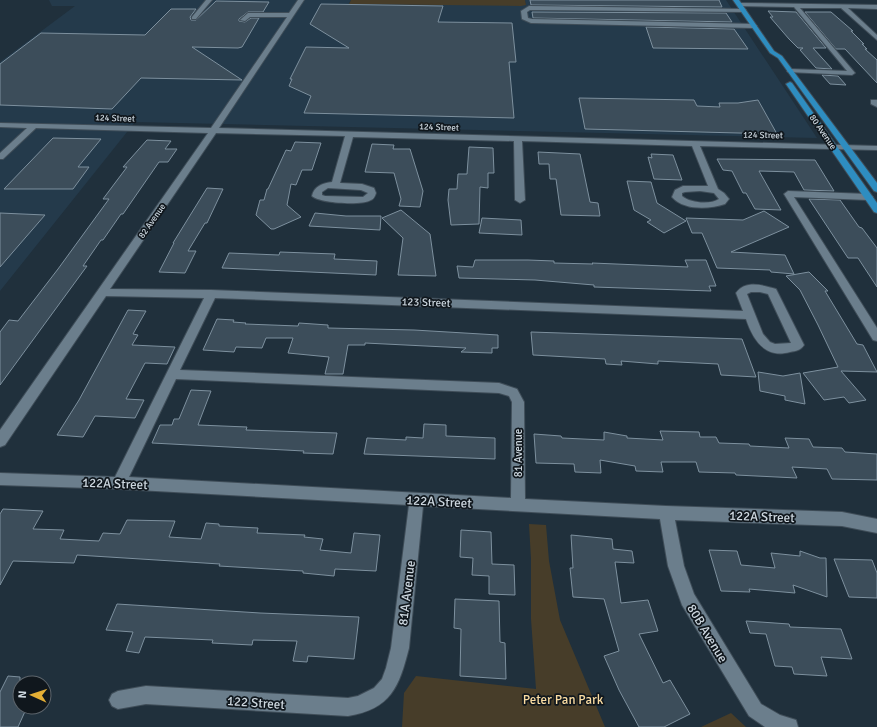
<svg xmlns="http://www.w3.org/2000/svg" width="877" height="727" viewBox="0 0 877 727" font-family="Signika,sans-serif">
	<rect width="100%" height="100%" fill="#20303c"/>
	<!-- built -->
	<path fill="#243a4b" d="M49,0H351L349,3L526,5L525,0H726L817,138L135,122L0,291V62L75,6H52Z"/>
	<!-- green -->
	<path fill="#473d29" d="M351,0H525L526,5L521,6L349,4Z
		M529,524L546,525L549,561L560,620L605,727H402L404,693L416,676L536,689L531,619V559Z
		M731,713L746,727H701Z"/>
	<!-- building -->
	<path fill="#3c4d5a" stroke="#7d909e" d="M530,0H719L722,7L531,5Z
		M216,1L269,2L263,12H248L239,19V21L245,22L251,18H259L242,47L238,48L192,47L242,80L141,78L112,109L0,105V64L41,33L145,35L171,9H196L190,17L191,20H196Z
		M321,4L443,6L438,22L512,23L516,62H509L514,118L304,113L311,96L289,86L292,79H290L306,47L349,48L310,24Z
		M768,11L796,12L826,48H813L832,69L816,68L800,50L803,48H798L789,39L770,17H773Z
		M532,12L726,13L732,22L533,18Z
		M805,12H831L853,31H851L864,44H862L867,49H865L877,60V83L845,49H836Z
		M646,27L734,29L748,49L653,48Z
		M822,75L838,76L846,85L830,84Z
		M579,98L694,100L697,106L720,107L719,103H738L758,100L777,134L585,129Z
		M53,138L101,139L78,167H89L73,189H4Z
		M147,140L171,141L165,149H177L168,162H159L123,214H121L103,240H101L83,266H87L0,385V332L9,320L18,321L58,269L109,199H103L127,167H123Z
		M295,142L321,143L312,170H302L296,185L291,184L287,205L301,217L274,229H271L256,215L260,200H264L267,189H268L286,150L291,151Z
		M372,144L394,145L393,149H410L423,191L420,207L399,206L401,199L394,173L365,172Z
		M469,147L493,148L494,173H488V188L480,187L479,224L451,225L448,200L449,189H457L458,174H467Z
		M538,152L580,154L590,202L598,203L600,216L561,215L556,179H550L549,164H539Z
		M651,154L673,155L682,180L654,179L648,157L652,158Z
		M717,159L815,160L834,191L804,190L794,172L759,171L781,210L755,209L746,193H743L732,171L723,170Z
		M627,181L651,182L657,203L686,221L664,233L647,222L651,220L634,210Z
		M207,188L223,189L207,223H205L188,251H196L185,273L159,272L174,243H173Z
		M809,199L840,200L859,227L862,228L877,248V287L858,258H848Z
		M401,210L430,234L436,276L398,275L403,238L382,218Z
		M764,211L789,227L731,252L785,255L794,274L771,272L770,270L717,268L702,233H692L686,218L743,220Z
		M0,213L45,215L0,267Z
		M315,213L346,216H381L380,230L309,226Z
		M482,218L521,220L522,235L479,233Z
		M280,252L335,254L334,259L377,261L376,275L222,268L229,253L279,255Z
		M475,260H528L554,261V263L593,264L592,263L688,267L685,260H706L716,286H709L711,291L594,287V285L535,280L459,278L457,266L473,267Z
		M809,272L828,291H825L857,344L863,345L877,372L841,371L866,400L849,403L844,397L824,400L803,373L838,367L818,325L800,290L786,276Z
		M128,310L146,311L133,334L138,335L132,345L175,347L167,364L145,363L126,399L144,400L135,418L95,416L83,437L57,435L79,400Z
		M217,319L234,320L233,322L246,323L245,324L298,326L299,323L328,325V328L414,330L498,335V348H492V353L461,352L466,348L365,343V345H348L343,374H325L329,357L288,353L293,338H266L262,348L236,347L234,352L203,350Z
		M531,332L742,339L756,377L721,375L718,364L658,361V364L621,361L622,365L606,364L605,359L533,355Z
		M758,372L783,376L800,373L805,404L785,400V396L760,391Z
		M191,390L211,391L198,425L247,427L246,430L337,433L333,454L303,453L304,451L152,443L160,425H172L174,419H179Z
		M424,424L446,425V436L495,438V459L364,454L367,438L406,440V437L423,438Z
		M660,431L699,432L700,437H716L719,443L749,444L750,446L789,448L785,438L809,439L813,447L842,448L845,452L877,454V480L832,479L827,469L792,467L797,478L736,475L735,473L699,472L696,462H661L663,472L636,471L635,466L600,460L601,473L575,472L574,464L536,463L534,434L561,436L562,438L604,440V432L627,436V438L663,440Z
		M3,509L43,511L33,529L64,530L60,539L99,541L103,533L120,534L127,520L175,521L169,537L201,539L206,523L219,524V526L258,528L257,533L305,535L304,537L323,539L320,550L351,553L354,533L380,535L376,571L335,569L334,576L303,573V571L219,566L220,564L77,555L74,563L13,561L0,585V514Z
		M461,530L491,532L492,564L514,565L515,595L489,594V576L472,575L473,558L460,557Z
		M571,535L612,539L613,549L632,551L634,563L615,562L621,603L648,600L658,631L639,634L663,683L670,680L690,714L664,727H639L619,690L604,656L619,651L604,599L573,597L570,568H573Z
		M709,550L737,551L741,565L775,568L771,553L800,556V551L820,558H826L827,597L793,585L795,593L749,589L750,592L721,591Z
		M834,559L872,560L877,573V598L849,597Z
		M455,599L499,601L500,642L505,643L506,679L460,676L461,629L454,628Z
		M117,604L260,613L359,617L354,659L308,656L307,662L293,661L297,641L253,640L252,645L212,643L213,640L145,637L139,653L126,651L133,632L106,630Z
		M746,621L789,624L790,627L841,629L852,659L821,657L827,676L794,674L792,667L775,666L766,634L750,633Z
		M8,676L20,677V707H27L18,727H0V692Z"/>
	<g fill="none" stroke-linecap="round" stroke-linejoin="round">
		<defs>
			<path id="minor" d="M206,0H212L196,19H192V17Z
				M298,0H304L219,128L877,146V150L700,146L718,189L724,193L729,199L725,204C710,209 684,211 672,197L675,190L683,186H708L692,146L522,141L525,200L520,203L515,200L514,141L353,137L340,183L362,184L374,188L376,193C375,196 374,199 371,200C362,206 319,203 312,196C314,186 323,183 332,182L345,136L216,133L110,289L211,290L743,311L736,293C745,280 763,285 776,289L804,345C801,350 796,351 790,352C765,359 753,340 746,319L215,298L180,370L499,383L517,389L524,402L525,499L666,506L842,512L877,519V533L842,526L675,520L684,566L694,594L761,704L780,715L796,720L798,727H765L749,716L682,605L668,566L660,519L423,506L409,648C399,687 391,709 348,716L146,704L118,709L112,706L109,700L112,694L118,691L146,686L348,698L358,696L374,688L382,679L386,668L391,648L409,505L119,489L0,485V473L115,477L204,298L106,296L5,445L0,447V430L208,133L36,128L3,159H0V153L27,128L0,127V123L211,128L287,17H250L245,21L240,20L248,13H289ZM328,188L361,190L368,193L363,197L325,196L322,195V192ZM700,191L714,193L719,199C710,205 690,203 682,196V193L685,192ZM751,292H760L768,294L791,343L775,344L770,342L763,334L747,294ZM176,379L499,393L509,396L512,402L511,498L129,477Z
				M740,3L877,5V9L848,8L877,35V40L841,8H800L855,73L852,75L788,72L787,71L790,69L847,71L794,7L738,6V4Z
				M529,6L744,9L746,10V12L541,10H530L527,12L528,18L532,19L754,24L757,26L754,28L531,23L522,19L521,11Z
				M871,100H877V107L871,104Z
				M788,191L868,194L873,197L868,200L794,197L877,328V341L873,340L784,194Z"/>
			<path id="major" d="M733,0H739L774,51L782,56L877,183V192L874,191L778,58L770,53Z
				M790,82L792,83L877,203V213L874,212L786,84Z"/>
		</defs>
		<!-- minor casing -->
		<use href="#minor" stroke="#3f4d58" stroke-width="2"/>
		<!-- major casing -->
		<use href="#major" stroke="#3f4d58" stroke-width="2"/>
		<!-- minor -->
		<use href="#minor" fill="#6b7e8c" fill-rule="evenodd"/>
		<!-- major -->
		<use href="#major" fill="#2e8dc0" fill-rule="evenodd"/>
	</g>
	<g text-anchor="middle" stroke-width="3.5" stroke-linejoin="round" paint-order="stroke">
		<!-- far-street labels -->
		<g font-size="9" fill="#cdd7df" stroke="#10171d">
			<text transform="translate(115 118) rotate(2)" y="3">124 Street</text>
			<text transform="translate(439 127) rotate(2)" y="3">124 Street</text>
			<text transform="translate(823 132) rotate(56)" y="3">80 Avenue</text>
			<text transform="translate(763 135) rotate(1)" y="3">124 Street</text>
			<text transform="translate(152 221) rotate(-55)" y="3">82 Avenue</text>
		</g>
		<!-- street labels -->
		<g font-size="11" fill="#cdd7df" stroke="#10171d">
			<text transform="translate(426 302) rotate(2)" y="4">123 Street</text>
			<text transform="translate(518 453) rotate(-90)" y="4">81 Avenue</text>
		</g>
		<!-- near-street labels -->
		<g font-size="13" fill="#cdd7df" stroke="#10171d">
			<text transform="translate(115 483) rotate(2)" y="5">122A Street</text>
			<text transform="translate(439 501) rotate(3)" y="5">122A Street</text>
			<text transform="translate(762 516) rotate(2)" y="5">122A Street</text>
			<text transform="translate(406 593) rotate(-83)" y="5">81A Avenue</text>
			<text transform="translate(708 633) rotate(59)" y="5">80B Avenue</text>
			<text transform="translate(256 702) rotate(4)" y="5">122 Street</text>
		</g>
		<!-- near-park labels -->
		<g font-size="13" fill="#fadca2" stroke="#10171d">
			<text x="563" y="704">Peter Pan Park</text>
		</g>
	</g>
	<!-- north arrow -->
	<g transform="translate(32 695) rotate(273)"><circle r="19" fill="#10171d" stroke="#5c646b"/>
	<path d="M0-3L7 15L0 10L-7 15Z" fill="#e3ae35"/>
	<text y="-6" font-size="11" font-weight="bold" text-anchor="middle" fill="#cdd7df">N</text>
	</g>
</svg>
